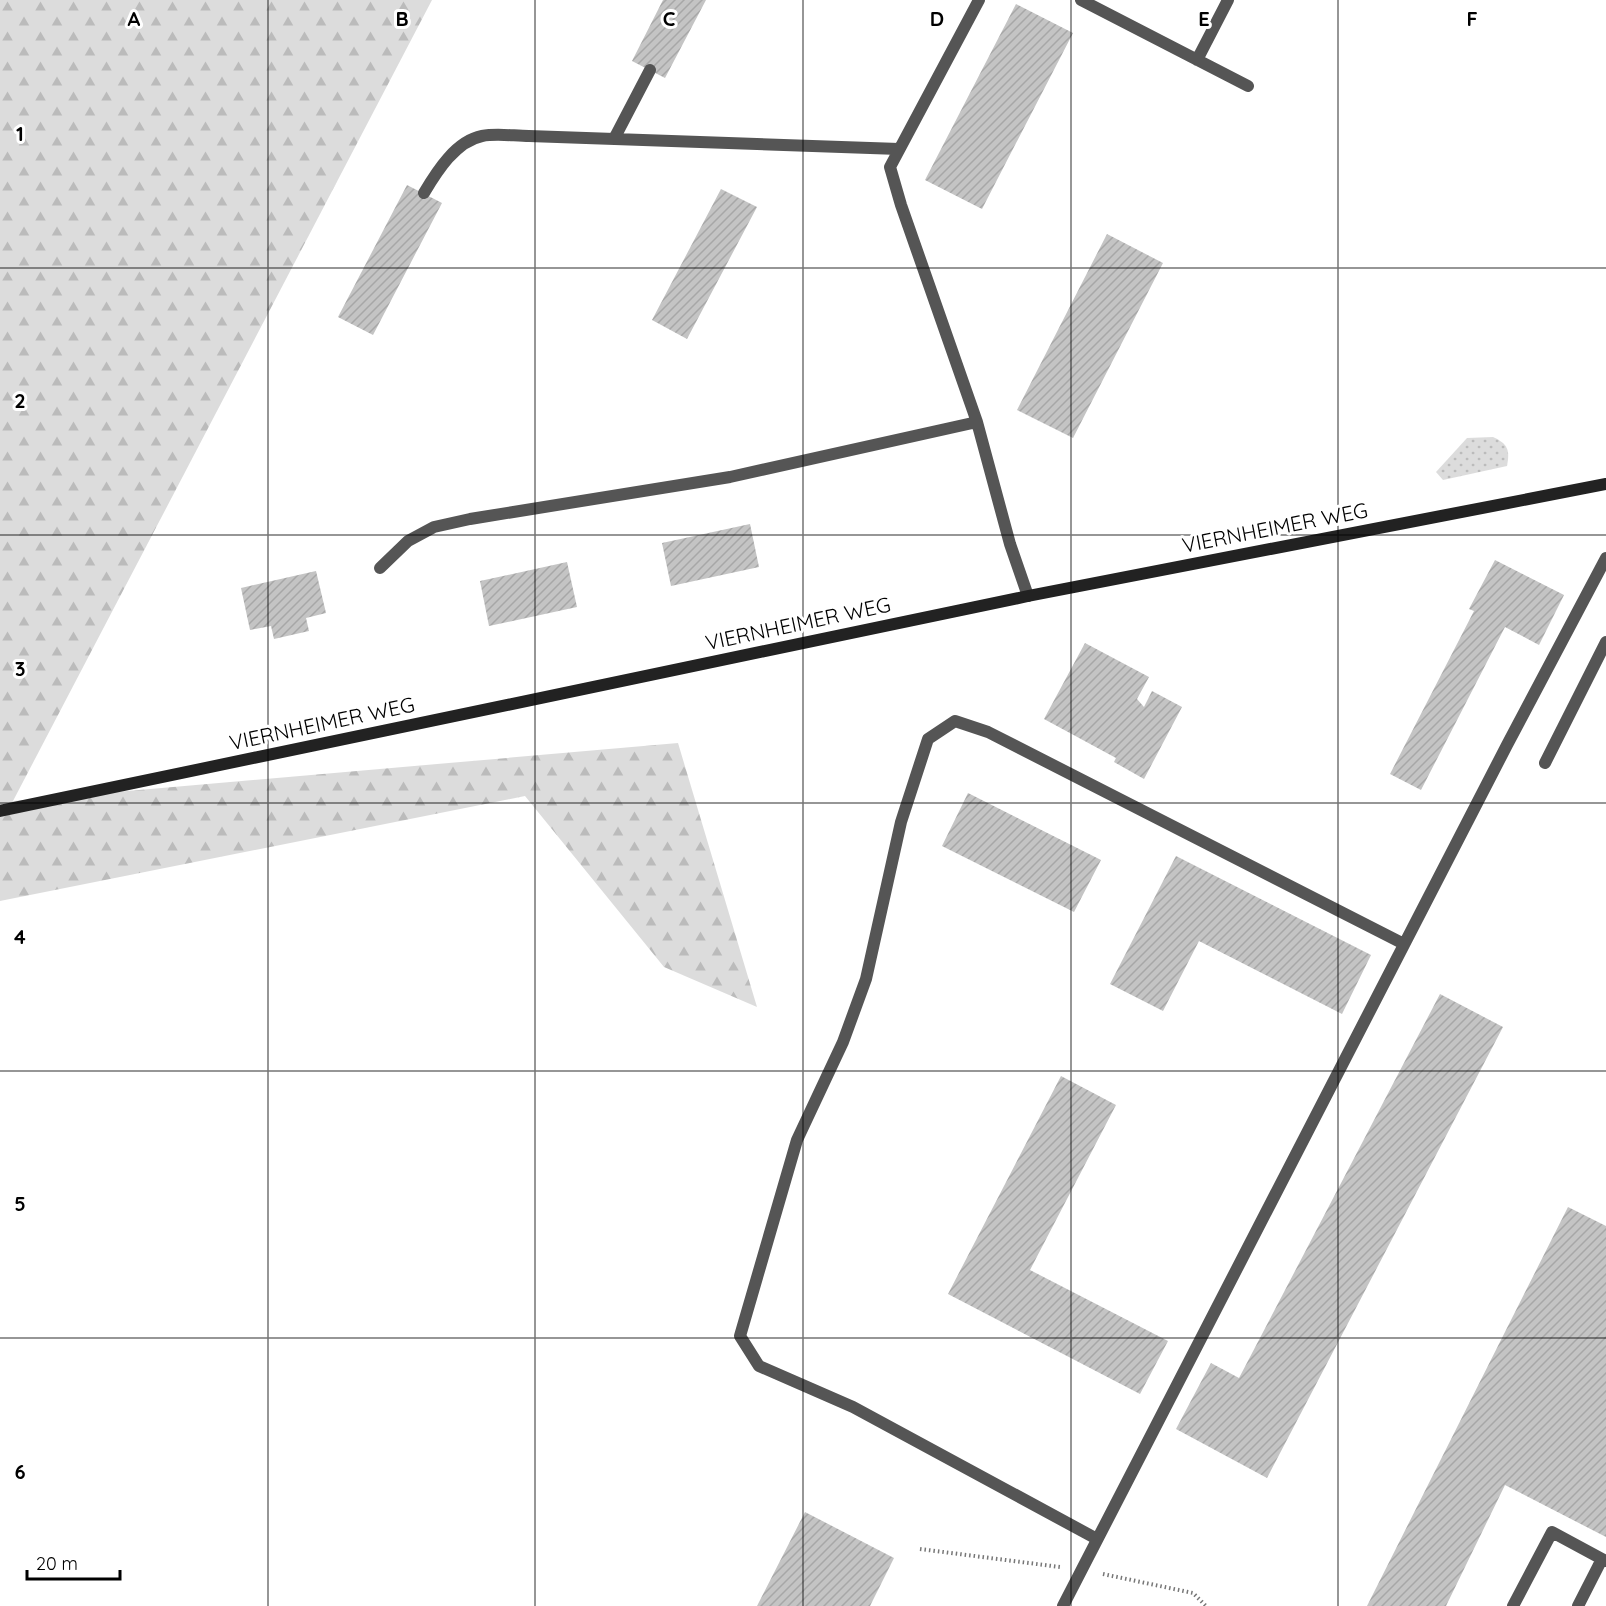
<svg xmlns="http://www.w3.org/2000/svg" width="1606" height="1606" viewBox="0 0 1606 1606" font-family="Quicksand,sans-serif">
	<defs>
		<pattern id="grass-dots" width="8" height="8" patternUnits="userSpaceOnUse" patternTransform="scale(1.5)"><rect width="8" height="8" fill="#dcdcdc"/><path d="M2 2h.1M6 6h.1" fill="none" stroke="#bbb" stroke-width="1.8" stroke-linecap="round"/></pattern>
		<pattern id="forest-firs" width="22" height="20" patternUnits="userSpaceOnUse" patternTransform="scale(1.5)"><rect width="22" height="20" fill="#dcdcdc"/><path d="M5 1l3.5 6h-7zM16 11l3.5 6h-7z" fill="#bbb"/></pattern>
		<pattern id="building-hatch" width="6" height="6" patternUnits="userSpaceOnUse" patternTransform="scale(1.5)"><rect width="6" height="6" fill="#c4c4c4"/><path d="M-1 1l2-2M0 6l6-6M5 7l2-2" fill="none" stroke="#a7a7a7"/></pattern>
	</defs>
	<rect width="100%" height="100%" fill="#fff"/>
	<!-- grass -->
	<path fill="url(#grass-dots)" d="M1493,437C1508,444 1510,450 1507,466L1443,480L1436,472L1467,438Z"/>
	<!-- forest -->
	<path fill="url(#forest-firs)" d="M0,0H432L13,801L678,743L757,1007L664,967L525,796L0,901Z"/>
	<!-- building -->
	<path fill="url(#building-hatch)" d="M663,0H706L665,78L632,61Z
		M1016,4L1073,33L982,209L925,180Z
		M407,185L442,203L373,335L338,317Z
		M721,189L757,207L687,339L652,320Z
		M1107,234L1163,263L1073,438L1017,410Z
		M750,524L759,567L671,586L662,543Z
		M1495,560L1564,595L1539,645L1505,627L1421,790L1390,774L1474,611L1469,609Z
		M567,562L577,607L489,626L480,581Z
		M316,571L326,613L306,618L309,631L274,639L271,626L250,630L241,588Z
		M1085,643L1149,677L1137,699L1144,707L1152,691L1182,707L1144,779L1114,762L1116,758L1044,719Z
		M968,793L1101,860L1074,912L942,846Z
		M1176,856L1371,955L1342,1014L1199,941L1163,1011L1110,984Z
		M1440,994L1503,1027L1267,1478L1176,1429L1211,1363L1239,1378Z
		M1061,1076L1116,1105L1030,1270L1168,1341L1140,1394L948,1294Z
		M1568,1207L1606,1226V1537L1505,1485L1446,1606H1367Z
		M805,1512L894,1558L870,1606H757Z"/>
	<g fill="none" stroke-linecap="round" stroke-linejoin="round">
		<!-- path -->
		<path stroke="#777" stroke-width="4" stroke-dasharray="1.5 3" stroke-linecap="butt" d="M920,1549L1060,1567
			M1103,1574L1193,1593L1206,1606"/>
		<!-- lane -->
		<path stroke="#555" stroke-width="12" d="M979,0L890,167L901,205L977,422L1010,544L1028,596
			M1081,0L1248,86
			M1197,60L1228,0
			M614,139L650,70
			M424,193C437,171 456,141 482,136C497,133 514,136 529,136L899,149
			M380,568L408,541L434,527L470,519L730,477L977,422
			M1545,763L1606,642
			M1097,1539L853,1407L759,1366L740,1336L797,1140L843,1042L866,979L901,822L928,739L955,721L988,732L1404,944
			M1063,1606L1507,745L1606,558
			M1513,1606L1552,1532L1602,1559
			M1578,1606L1602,1559L1606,1561"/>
		<!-- secondary -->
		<path stroke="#222" stroke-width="12" d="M0,811L1028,596L1606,484"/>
	</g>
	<!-- grid -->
	<path fill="none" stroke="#000" stroke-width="1.5" stroke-opacity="0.55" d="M268,0V1606M535,0V1606M803,0V1606M1071,0V1606M1338,0V1606M0,268H1606M0,535H1606M0,803H1606M0,1071H1606M0,1338H1606"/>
	<g text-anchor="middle" stroke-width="6" stroke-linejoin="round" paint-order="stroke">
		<!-- street labels -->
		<g font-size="21" fill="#000" stroke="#fff">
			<text transform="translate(1275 528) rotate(-11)" y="7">VIERNHEIMER WEG</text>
			<text transform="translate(798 624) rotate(-12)" y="7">VIERNHEIMER WEG</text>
			<text transform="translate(322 724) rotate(-12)" y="7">VIERNHEIMER WEG</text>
		</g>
	</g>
	<g font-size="20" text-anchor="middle" font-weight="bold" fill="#000" stroke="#fff" stroke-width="6" stroke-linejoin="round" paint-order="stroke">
		<text x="134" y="26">A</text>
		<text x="402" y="26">B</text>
		<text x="669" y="26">C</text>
		<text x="937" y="26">D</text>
		<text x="1204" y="26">E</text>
		<text x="1472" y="26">F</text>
		<text x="20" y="141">1</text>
		<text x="20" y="408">2</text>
		<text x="20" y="676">3</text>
		<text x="20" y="944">4</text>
		<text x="20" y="1211">5</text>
		<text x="20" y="1479">6</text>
	</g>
	<!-- scale -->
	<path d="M27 1570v9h93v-9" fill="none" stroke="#000000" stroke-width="3"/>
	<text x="36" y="1570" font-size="18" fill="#000000" stroke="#ffffff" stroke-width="4.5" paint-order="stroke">20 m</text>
</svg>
